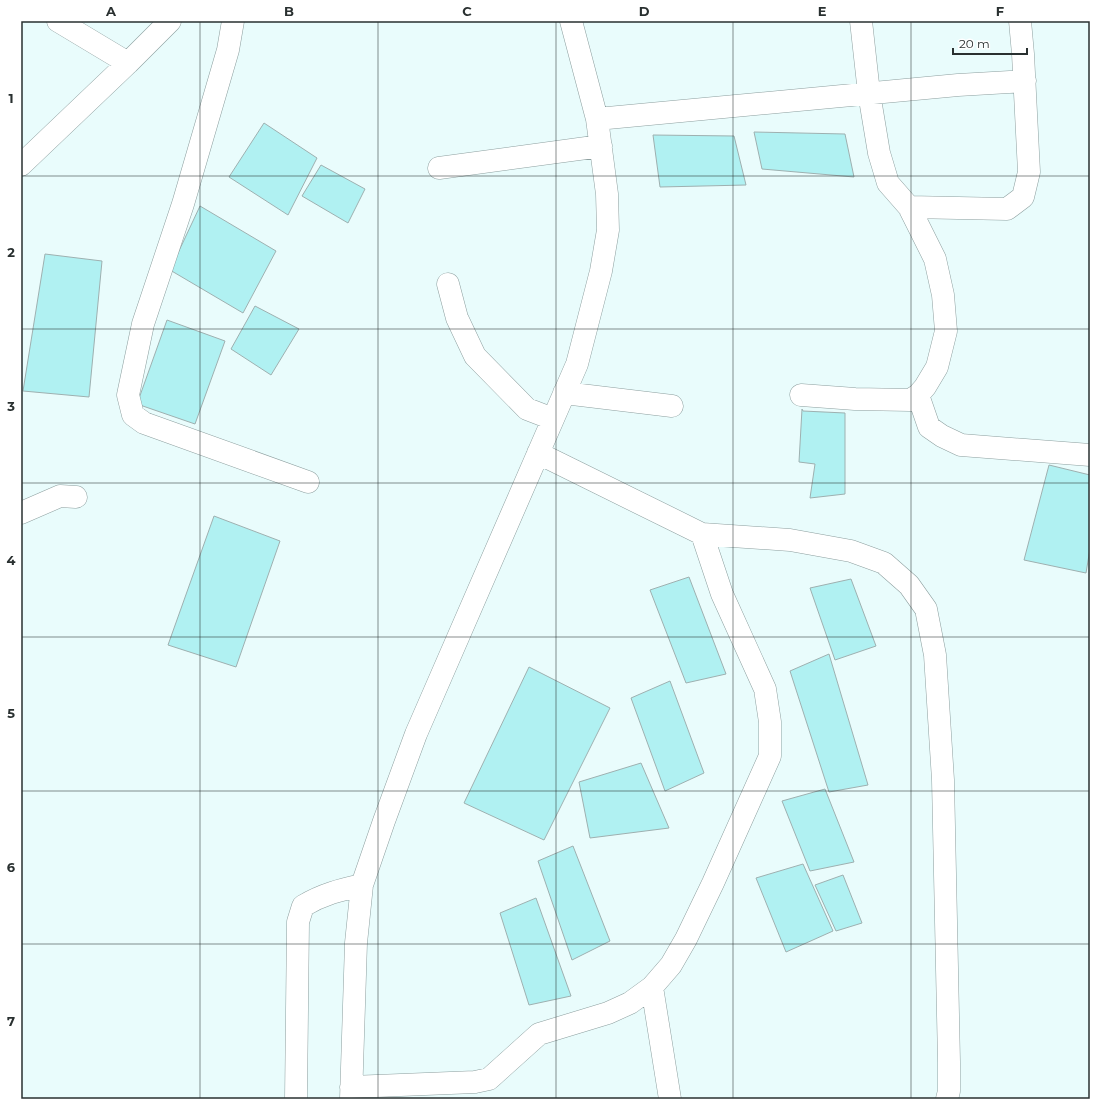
<svg xmlns="http://www.w3.org/2000/svg" width="1111" height="1120" viewBox="0 0 1111 1120" font-family="Montserrat,sans-serif">
	<rect width="100%" height="100%" fill="#e9fcfc"/>
	<!-- building -->
	<path fill="#b0f1f2" stroke="#9eb0b0" d="M264,123L317,158L288,215L229,177Z
		M754,132L845,134L854,177L762,169Z
		M653,135L734,136L746,185L660,187Z
		M321,165L365,189L348,223L302,196Z
		M200,206L276,251L243,313L170,270Z
		M45,254L102,261L89,397L23,391Z
		M255,306L299,329L271,375L231,349Z
		M167,320L225,341L195,424L137,404Z
		M802,409L803,411L845,413V494L810,498L815,464L799,462Z
		M1049,465L1090,475V549L1086,573L1024,560Z
		M214,516L280,541L236,667L168,645Z
		M689,577L726,674L686,683L650,590Z
		M851,579L876,646L835,660L810,588Z
		M829,654L868,785L829,792L790,671Z
		M529,667L610,708L544,840L464,803Z
		M670,681L704,773L665,791L631,698Z
		M641,763L669,828L590,838L579,782Z
		M825,789L854,862L810,871L782,801Z
		M573,846L610,941L572,960L538,861Z
		M803,864L833,931L786,952L756,878Z
		M843,875L862,923L836,931L815,885Z
		M536,898L571,996L529,1005L500,913Z"/>
	<g fill="none" stroke-linecap="round" stroke-linejoin="round">
		<defs>
			<path id="minor" d="M58,21L128,63
				M233,21L228,50L183,204L143,324L128,395L133,415L144,423L308,482
				M861,21L869,93L879,153L888,183L909,207L1007,209L1023,197L1029,172L1023,54L1020,21
				M597,119L958,85L1025,81
				M21,165L128,63L170,21
				M439,168L601,146
				M448,284L457,318L475,356L527,409L553,419
				M564,393L672,406
				M801,395L855,399L910,400L918,395L925,387L937,367L946,331L943,295L935,259L909,207
				M918,395L929,427L942,436L961,445L1090,455
				M21,513L60,496L76,497
				M702,534L790,540L851,551L884,563L909,585L926,609L935,655L943,780L949,1062V1091L947,1099
				M652,987L670,1099
				M351,1087L475,1082L489,1079L539,1034L608,1013L630,1003L652,987L671,965L686,939L713,883L770,756V722L765,689L722,594L702,534L538,453
				M296,1099L298,922L303,906C323,894 340,890 362,885
				M351,1099L356,943L362,885L384,821L416,734L577,364L601,271L608,230L607,194L597,119L571,21"/>
		</defs>
		<!-- minor casing -->
		<use href="#minor" stroke="#8d9f9f" stroke-width="23"/>
		<!-- minor -->
		<use href="#minor" stroke="#fff" stroke-width="22"/>
	</g>
	<!-- grid -->
	<path fill="none" stroke="#293030" stroke-width="1" stroke-opacity="0.55" d="M200,21V1099M378,21V1099M556,21V1099M733,21V1099M911,21V1099M21,176H1090M21,329H1090M21,483H1090M21,637H1090M21,791H1090M21,944H1090"/>
	<!-- border -->
	<rect width="1111" height="1120" fill="none" stroke="#ffffff" stroke-width="44"/>
	<!-- scale -->
	<path d="M953 48v6h74v-6" fill="none" stroke="#293030" stroke-width="2"/>
	<text x="959" y="48" font-size="12" fill="#293030" stroke="#ffffff" stroke-width="3" paint-order="stroke">20 m</text>
	<rect x="22" y="22" width="1067" height="1076" fill="none" stroke="#293030" stroke-width="1.5"/>
	<g font-size="13" text-anchor="middle" font-weight="bold" fill="#293030">
		<text x="111" y="16">A</text>
		<text x="289" y="16">B</text>
		<text x="467" y="16">C</text>
		<text x="644" y="16">D</text>
		<text x="822" y="16">E</text>
		<text x="1000" y="16">F</text>
		<text x="11" y="103">1</text>
		<text x="11" y="257">2</text>
		<text x="11" y="411">3</text>
		<text x="11" y="565">4</text>
		<text x="11" y="718">5</text>
		<text x="11" y="872">6</text>
		<text x="11" y="1026">7</text>
	</g>
</svg>
